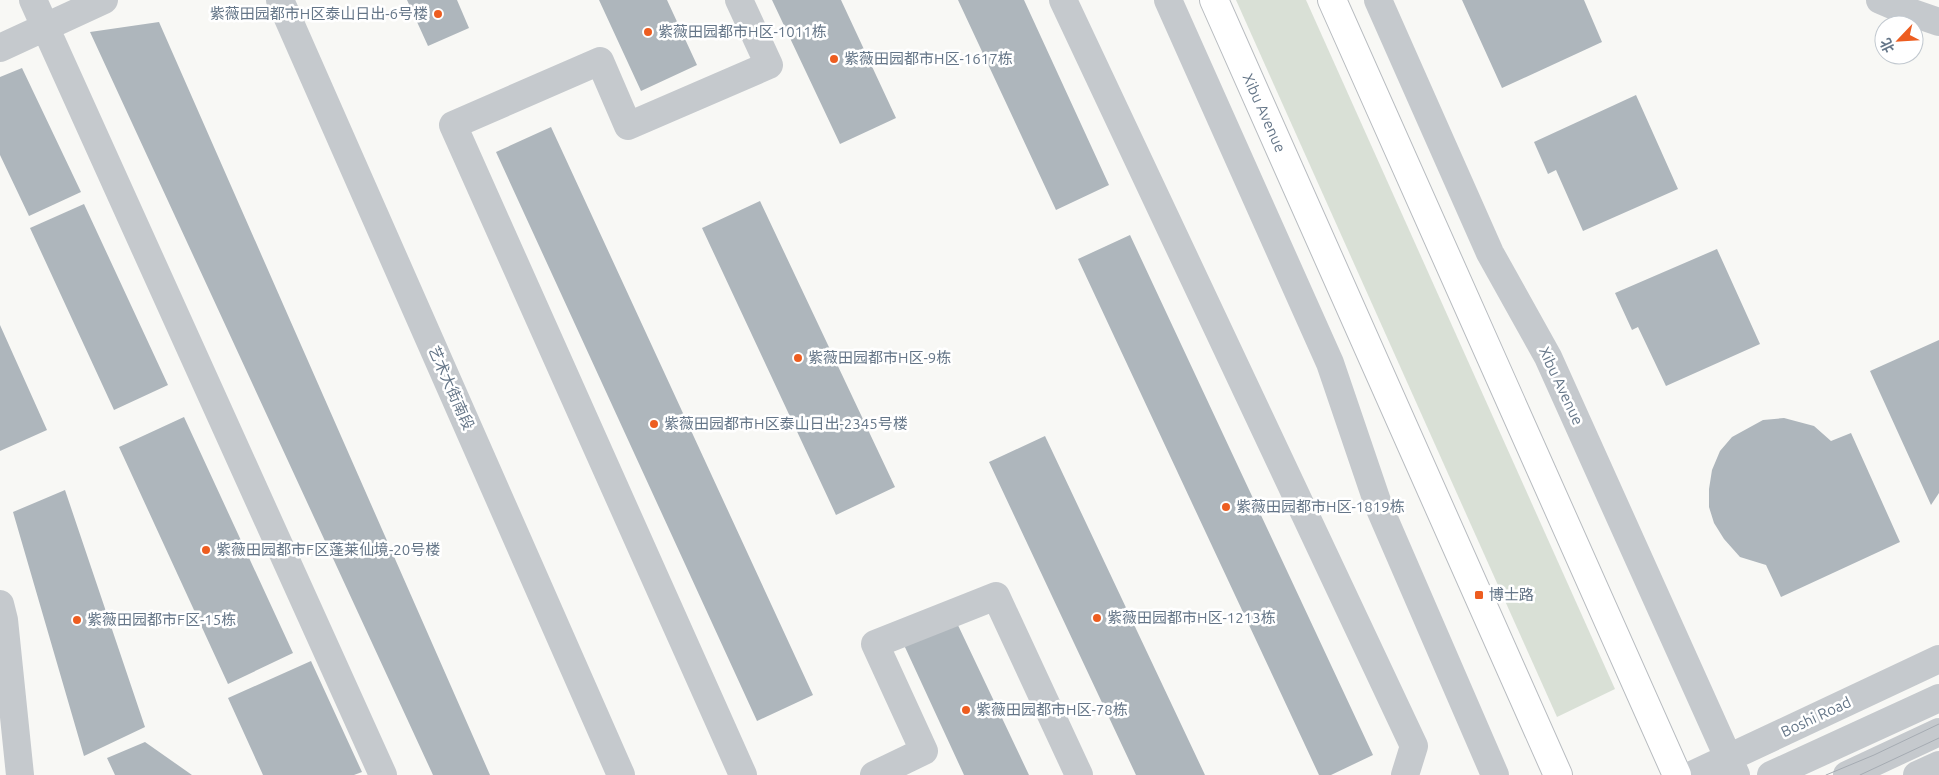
<svg xmlns="http://www.w3.org/2000/svg" width="1939" height="775" viewBox="0 0 1939 775" font-family="Ubuntu,'Noto Sans SC',sans-serif">
	<rect width="100%" height="100%" fill="#f8f8f5"/>
	<!-- green -->
	<path fill="#d9e0d6" d="M1236,0H1306L1615,689L1557,717Z"/>
	<!-- building -->
	<path fill="#aeb6bc" d="M407,0H457L469,28L428,46Z
		M599,0H667L697,65L641,91Z
		M772,0H841L896,118L840,144Z
		M958,0H1024L1109,185L1056,210Z
		M1462,0H1584L1602,42L1502,88Z
		M159,22L490,775H433L90,32Z
		M22,68L81,192L29,216L0,155V77Z
		M1636,95L1678,189L1583,231L1556,170L1548,174L1534,142Z
		M551,127L813,695L757,721L496,152Z
		M760,201L895,487L836,515L702,228Z
		M84,204L168,385L114,410L30,228Z
		M1130,235L1373,755L1331,775H1319L1078,259Z
		M1717,249L1760,344L1666,386L1638,327L1632,330L1615,293Z
		M0,325L47,430L0,451Z
		M1939,340V493L1931,505L1870,371Z
		M184,417L293,653L228,684L119,447Z
		M1784,418L1814,426L1831,441L1851,433L1900,542L1781,597L1766,565L1740,557L1724,539L1714,523L1709,507V489L1712,470L1720,451L1732,437L1763,420Z
		M1045,436L1205,775H1136L989,462Z
		M65,490L145,727L84,756L13,512Z
		M956,621L1029,775H964L904,645Z
		M311,661L362,772L354,775H263L228,698Z
		M145,742L192,775H115L107,758Z"/>
	<g fill="none" stroke-linecap="round" stroke-linejoin="round">
		<defs>
			<path id="major" d="M1214,0L1558,775
				M1332,0L1677,775"/>
		</defs>
		<!-- major casing -->
		<use href="#major" stroke="#b8bcc0" stroke-width="30"/>
		<!-- minor -->
		<path stroke="#c5c9cd" stroke-width="28" d="M33,0L383,775
			M280,0L621,775
			M739,0L769,65L628,126L600,61L453,125L743,775
			M1063,0L1414,746L1405,775
			M1168,0L1330,363L1379,507L1495,775
			M1378,0L1490,253L1548,357L1736,775
			M1880,0L1901,9L1939,22
			M0,48L104,0
			M0,604L4,620L20,775
			M874,775L924,751L875,644L996,596L1079,775
			M1692,775L1939,659
			M1771,775L1939,698
			M1847,775L1939,732
			M1917,775L1939,765"/>
		<!-- major -->
		<use href="#major" stroke="#fff" stroke-width="28"/>
		<!-- tram -->
		<path stroke="#a5abb2" stroke-width="1" d="M1826,775L1874,755L1939,724
			M1860,775L1939,738"/>
	</g>
	<!-- markers -->
	<g fill="#ed5d20" stroke="#fff" stroke-width="2">
		<circle cx="438" cy="14" r="5"/>
		<circle cx="648" cy="32" r="5"/>
		<circle cx="834" cy="59" r="5"/>
		<circle cx="798" cy="358" r="5"/>
		<circle cx="654" cy="424" r="5"/>
		<circle cx="1226" cy="507" r="5"/>
		<circle cx="206" cy="550" r="5"/>
		<rect x="1474" y="590" width="10" height="10" rx="2.5"/>
		<circle cx="1097" cy="618" r="5"/>
		<circle cx="77" cy="620" r="5"/>
		<circle cx="966" cy="710" r="5"/>
	</g>
	<g text-anchor="middle" stroke-width="5" stroke-linejoin="round" paint-order="stroke">
		<!-- poi labels -->
		<g font-size="15" fill="#657688" stroke="#fff" text-anchor="start">
			<text x="428" y="19" text-anchor="end">紫薇田园都市H区泰山日出-6号楼</text>
			<text x="658" y="37">紫薇田园都市H区-1011栋</text>
			<text x="844" y="64">紫薇田园都市H区-1617栋</text>
			<text x="808" y="363">紫薇田园都市H区-9栋</text>
			<text x="664" y="429">紫薇田园都市H区泰山日出-2345号楼</text>
			<text x="1236" y="512">紫薇田园都市H区-1819栋</text>
			<text x="216" y="555">紫薇田园都市F区蓬莱仙境-20号楼</text>
			<text x="1489" y="600">博士路</text>
			<text x="1107" y="623">紫薇田园都市H区-1213栋</text>
			<text x="87" y="625">紫薇田园都市F区-15栋</text>
			<text x="976" y="715">紫薇田园都市H区-78栋</text>
		</g>
		<!-- street labels -->
		<g font-size="15" fill="#657688" stroke="#fff">
			<text transform="translate(1264 113) rotate(66)" y="5">Xibu Avenue</text>
			<text transform="translate(1561 386) rotate(65)" y="5">Xibu Avenue</text>
			<text transform="translate(451 388) rotate(66)" y="5">艺术大街南段</text>
			<text transform="translate(1816 717) rotate(-25)" y="5">Boshi Road</text>
		</g>
	</g>
	<!-- north arrow -->
	<g transform="translate(1899 40) rotate(245)"><circle r="24" fill="#ffffff" stroke="#c1c8cf"/>
	<path d="M0-4L9 19L0 12L-9 19Z" fill="#ed5d20"/>
	<text y="-8" font-size="14" font-weight="bold" text-anchor="middle" fill="#657688">北</text>
	</g>
</svg>
